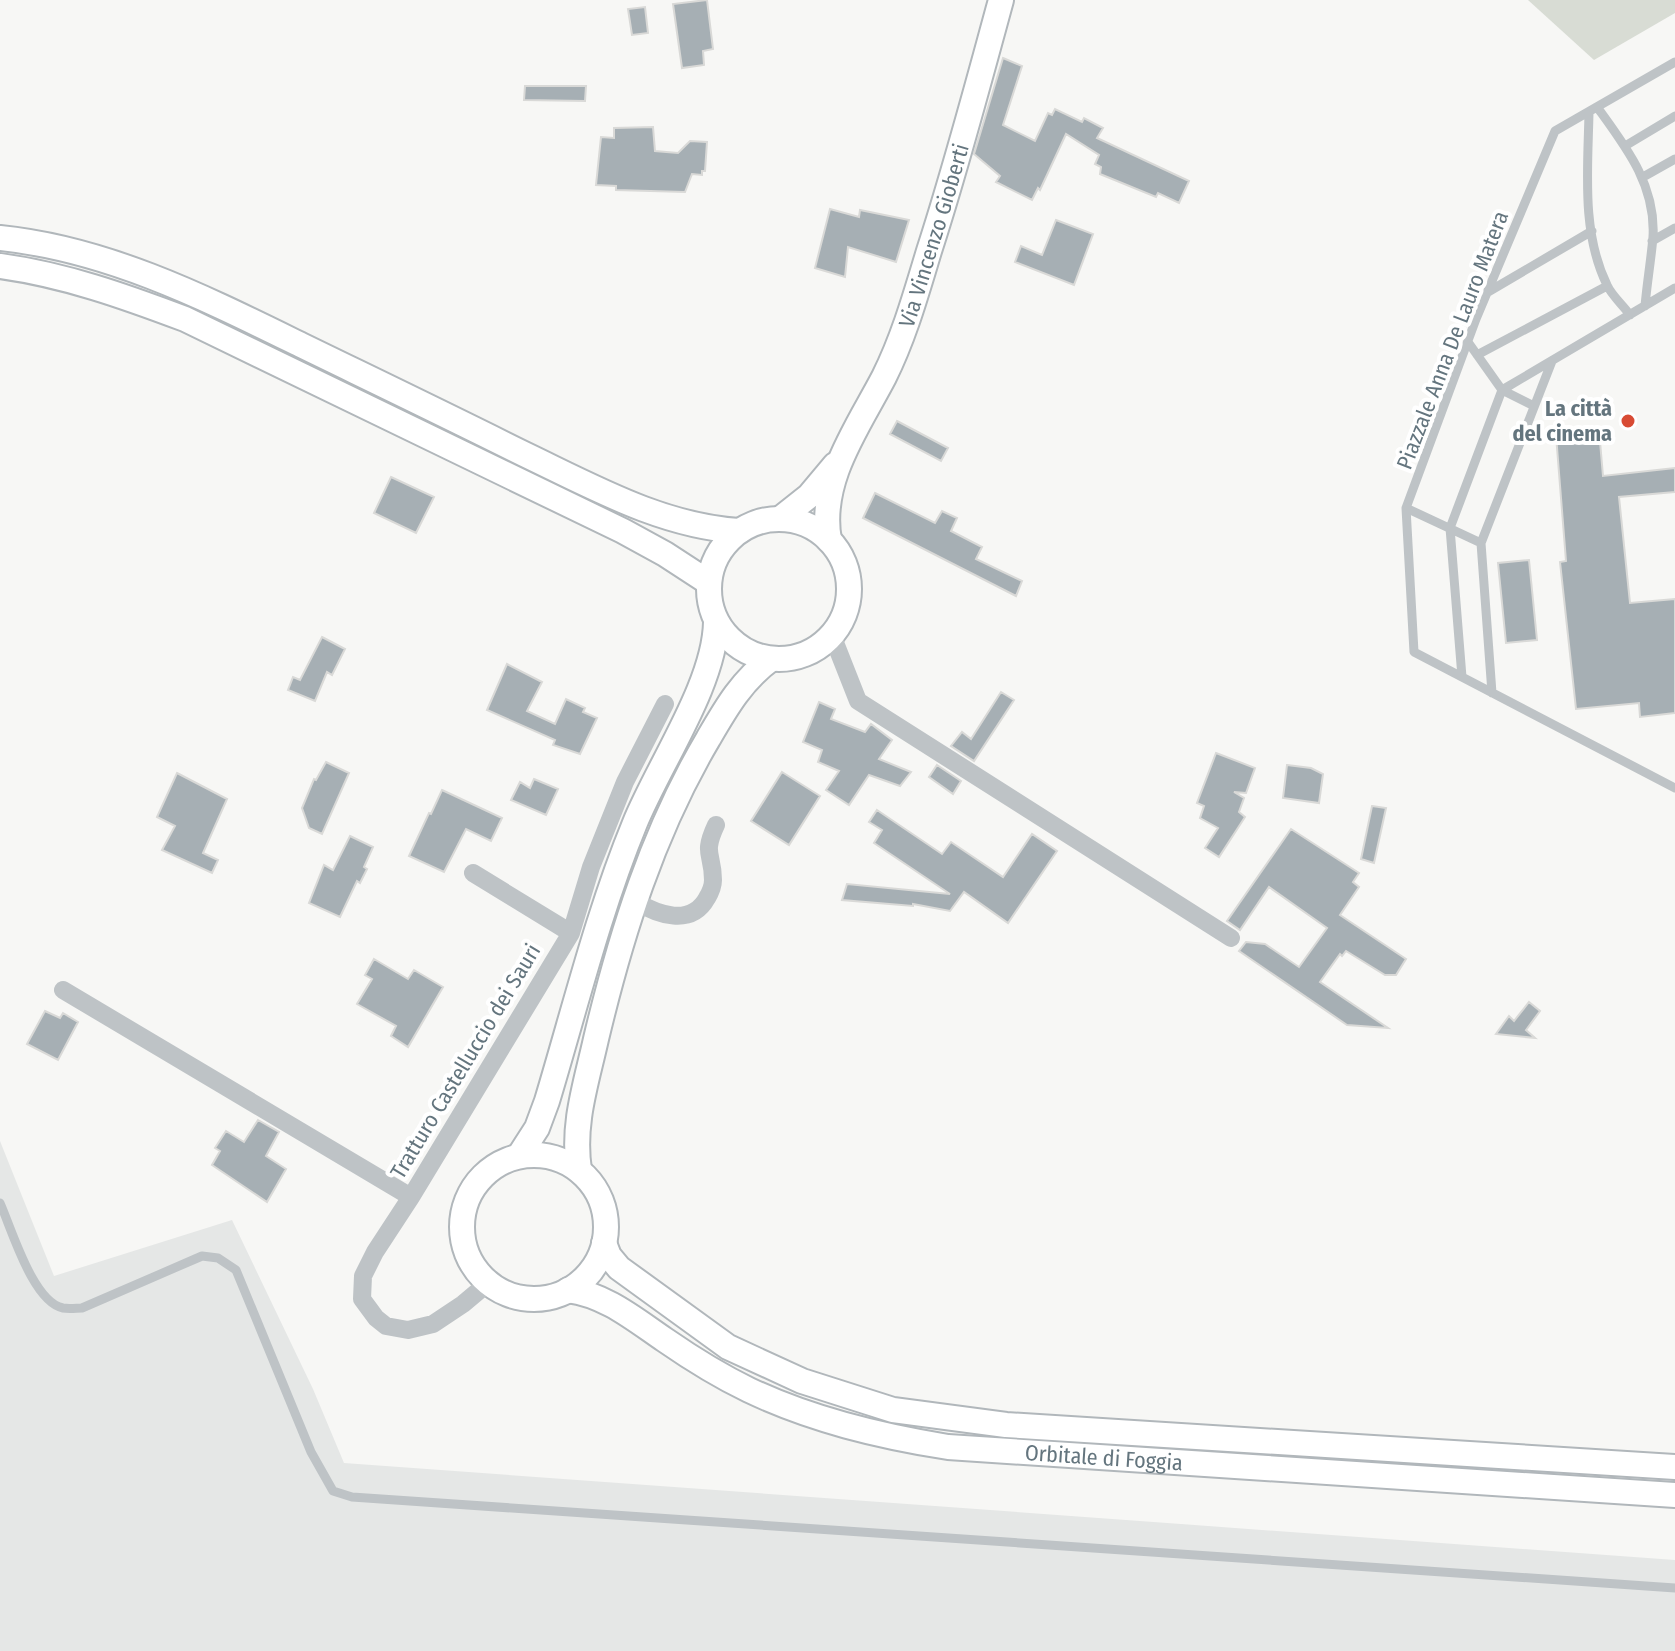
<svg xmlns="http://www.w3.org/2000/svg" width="1675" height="1651" viewBox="0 0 1675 1651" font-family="'Fira Sans Condensed',sans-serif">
	<rect width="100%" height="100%" fill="#f7f7f5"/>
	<!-- built -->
	<path fill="#e5e7e6" d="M0,1141L54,1276L232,1220L313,1389L344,1463L1675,1560V1651H0Z"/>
	<!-- green -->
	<path fill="#d8dcd4" d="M1528,0H1675V13L1594,60Z"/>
	<!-- building -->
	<path fill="#a6afb4" stroke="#d9d9d7" stroke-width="2" d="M707,0L713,49L703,51L704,65L682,68L673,4Z
		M645,7L648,33L632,35L628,9Z
		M1003,58L1022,66L1003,125L1035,141L1048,113L1052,115L1055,109L1082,122L1084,118L1103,128L1097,138L1189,181L1179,203L1158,193L1156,197L1100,174L1101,167L1095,164L1099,155L1066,134L1040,190L1038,188L1032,200L996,182L1000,176L974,154Z
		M525,86H586L585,101L524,100Z
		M653,127L655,151L678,153L690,141L707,142L705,171H702V175L692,174L685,192L616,190V186L596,185L601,137L614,138V128Z
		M830,209L859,217L860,210L909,220L896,262L848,247L845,277L815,268Z
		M1056,220L1093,234L1074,285L1015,262L1021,246L1042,255Z
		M897,421L948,448L941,461L890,434Z
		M1599,430L1603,476L1675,468V492L1619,497L1630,603L1675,599V713L1640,717L1639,703L1576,709L1560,562L1566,561L1556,435Z
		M391,477L434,497L416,533L374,513Z
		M875,493L935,523L942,511L957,518L951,531L982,547L976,559L1022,581L1016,596L863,518Z
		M1529,560L1537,640L1506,643L1498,563Z
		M322,637L345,649L332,675L327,672L315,701L288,690L293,677L300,680Z
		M507,664L542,682L527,711L555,724L566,699L585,708L583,712L597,718L580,754L553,745L555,740L487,710Z
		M1001,692L1014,700L974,761L951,746L962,732L971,739Z
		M819,702L835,709L831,719L865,732L871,724L892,740L879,759L911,772L900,786L869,775L849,805L826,790L839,771L818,762L822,750L803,742Z
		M1216,753L1255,768L1246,793L1234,792L1244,798L1239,812L1245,817L1219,857L1205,848L1218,828L1200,818L1204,806L1197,803Z
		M326,762L349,773L322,834L309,828L302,808L314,779L316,780Z
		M937,765L961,781L953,794L929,777Z
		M1287,765L1311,768L1323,774L1319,803L1283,798Z
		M782,772L820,796L789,845L751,821Z
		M177,773L227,799L203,853L218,860L212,873L162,850L175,826L157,817Z
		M534,779L558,789L546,815L511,800L520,782L530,788Z
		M442,790L502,818L491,841L466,829L444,872L409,856L429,813L431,814Z
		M1372,806L1386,808L1374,863L1361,859Z
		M877,810L942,854L951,842L1003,877L1032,834L1057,851L1008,923L964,892L950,911L913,904V906L842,900L847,884L950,894L874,843L882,830L869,822Z
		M1291,829L1359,873L1353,882L1359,887L1340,915L1406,959L1396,975H1385L1346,951L1342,956L1340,954L1320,982L1388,1028L1347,1025L1239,951L1246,942L1265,944L1299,967L1327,928L1269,887L1240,930L1227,921Z
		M350,836L373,847L364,867L367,869L360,883L357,881L340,917L309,903L324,865L333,870Z
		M374,959L408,979L414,970L443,987L408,1047L391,1036L396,1026L357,1004L372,979L365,975Z
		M1529,1002L1540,1011L1526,1030L1535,1038L1496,1034L1509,1016L1514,1021Z
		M45,1011L60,1018L63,1013L78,1022L58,1060L27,1044Z
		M258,1120L279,1132L266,1156L286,1169L267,1202L212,1165L220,1151L215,1148L226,1131L244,1142Z"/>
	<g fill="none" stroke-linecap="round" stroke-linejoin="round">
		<defs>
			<g id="secondary">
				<path d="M0,238C108,249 205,298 301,345C375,381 450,417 524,454C593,487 662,526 739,531"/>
				<path d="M0,266C65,275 124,296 185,319L623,531L665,554L708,582"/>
				<path d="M780,519L809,496L835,465"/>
				<circle cx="779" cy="589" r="70"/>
				<path id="s1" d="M829,540C818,481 858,427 884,377C904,337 916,294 929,251C956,168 978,84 1001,0"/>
				<circle cx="534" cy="1227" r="72"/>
				<path d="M519,1156L537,1128L547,1101C575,1008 598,913 635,823C659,764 715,684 716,622"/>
				<path d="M579,1170C572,1124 586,1084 596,1039C621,934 653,832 708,739C726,708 742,680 771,659"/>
				<path d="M604,1243L609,1256L619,1268L728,1347L802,1381L893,1410L1006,1425L1675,1467"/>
				<path id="s2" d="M568,1290C606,1295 634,1319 665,1340C691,1358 720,1376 749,1390C812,1420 879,1436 948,1447L1675,1495"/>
			</g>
		</defs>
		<!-- secondary casing -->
		<use href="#secondary" stroke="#b1b7bb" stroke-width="28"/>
		<!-- lane -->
		<path stroke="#bec3c6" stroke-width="9" d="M1675,62L1555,131L1476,319L1406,508L1414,652L1675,788
			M1597,107C1626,147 1656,185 1653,237C1651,260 1647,283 1645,306
			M1589,112C1588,168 1581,232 1607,285C1612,296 1623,305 1630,315
			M1625,146L1675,116
			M1643,177L1675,159
			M1652,241L1675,228
			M1488,292L1592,231
			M1468,342L1502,390L1534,406
			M1477,355L1607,286
			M1406,508L1481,543
			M1462,677L1450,528L1502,390L1675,288
			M1492,693L1481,543L1552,361
			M0,1203C12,1230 33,1302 63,1308C69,1309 77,1308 82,1308L202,1256L218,1258L236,1270L311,1452L333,1491L352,1497L1675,1588"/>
		<!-- street -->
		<path stroke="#bec3c6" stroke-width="18" d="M832,635L858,701L1231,938
			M473,873L571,933
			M635,901C658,915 691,927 707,898C710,893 713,886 713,880C713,853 702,855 716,825
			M63,990L411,1197
			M488,1283L463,1304L433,1324L408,1330L386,1326L376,1318L362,1299L363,1276L375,1252L411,1197L571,933L591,867L625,782L665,704"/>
		<!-- secondary -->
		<use href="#secondary" stroke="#fff" stroke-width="24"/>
	</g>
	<!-- markers -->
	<circle fill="#d84b34" stroke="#fff" stroke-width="3" cx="1628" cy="421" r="8"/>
	<g text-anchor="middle" stroke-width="8" stroke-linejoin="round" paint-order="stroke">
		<!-- street labels -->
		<g font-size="22" fill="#64757e" stroke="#fff">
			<text dy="8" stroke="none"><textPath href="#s1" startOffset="326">Via Vincenzo Gioberti</textPath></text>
			<text transform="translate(1452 340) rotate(-69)" y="8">Piazzale Anna De Lauro Matera</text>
			<text transform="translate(465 1061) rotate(-59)" y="8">Tratturo Castelluccio dei Sauri</text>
			<text dy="8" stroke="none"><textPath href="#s2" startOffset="572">Orbitale di Foggia</textPath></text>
		</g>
		<!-- poi labels -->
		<g font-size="22" font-weight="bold" fill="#64757e" stroke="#fff" text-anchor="end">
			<text x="1612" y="416">La città<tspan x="1612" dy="25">del cinema</tspan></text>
		</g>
	</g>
</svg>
